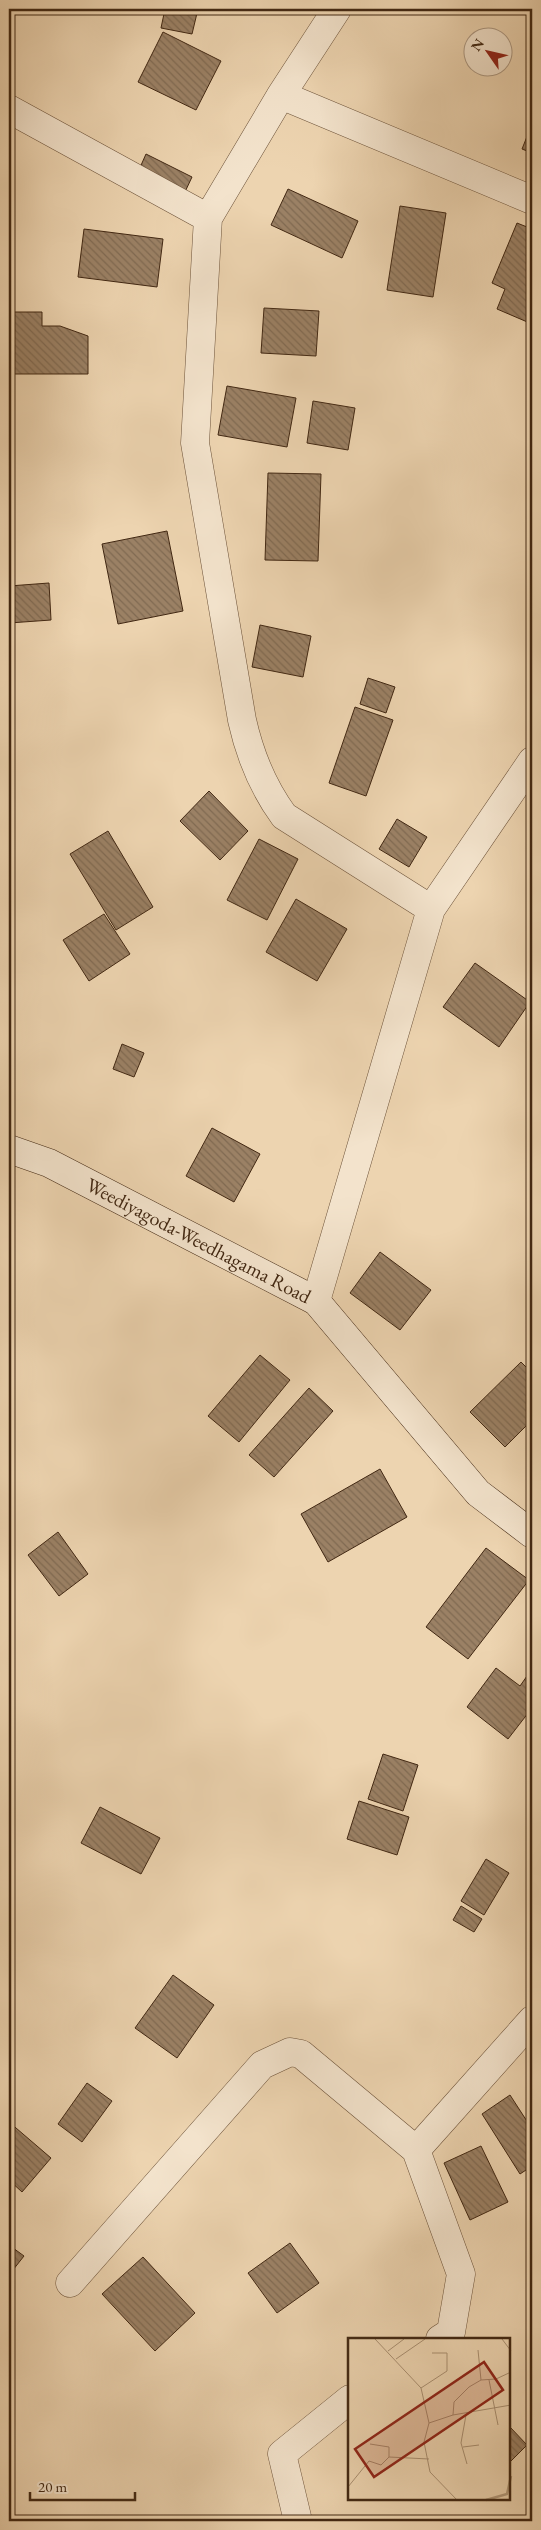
<svg xmlns="http://www.w3.org/2000/svg" width="541" height="2530" viewBox="0 0 541 2530" font-family="'EB Garamond',serif">
	<defs>
		<pattern id="building-back-hatch" width="6" height="6" patternUnits="userSpaceOnUse" patternTransform="scale(1.25)"><rect width="6" height="6" fill="#9b8165"/><path d="M-1 5l2 2M0 0l6 6M5-1l2 2" fill="none" stroke="#806a52"/></pattern>
	</defs>
	<rect width="100%" height="100%" fill="#edd4b0"/>
	<filter id="stains"><feTurbulence type="fractalNoise" baseFrequency=".004" numOctaves="4"/><feColorMatrix values="0 0 0 0 .2 0 0 0 0 .09 0 0 0 0 .02 0 0 0 .5 -.17"/></filter>
	<radialGradient id="worn" r=".72"><stop offset=".6" stop-color="#630" stop-opacity="0"/><stop offset="1" stop-color="#630" stop-opacity=".3"/></radialGradient>
	<!-- building -->
	<path fill="url(#building-back-hatch)" stroke="#422813" d="M165,9H198L192,34L161,28Z
		M163,32L221,61L196,110L138,82Z
		M532,124V153L522,149Z
		M146,154L192,177L184,194L138,172Z
		M288,189L358,221L342,258L271,225Z
		M400,206L446,213L433,297L387,290Z
		M517,223L532,229V324L497,309L505,289L492,283Z
		M84,229L163,239L157,287L78,277Z
		M264,308L319,311L316,356L261,353Z
		M14,312H42V326H60L88,336V374H14Z
		M227,386L296,398L287,447L218,435Z
		M313,401L355,408L348,450L307,443Z
		M268,473L321,474L318,561L265,560Z
		M167,531L183,611L118,624L102,544Z
		M49,583L51,620L9,623V586Z
		M260,625L311,636L303,677L252,667Z
		M368,678L395,687L386,713L360,704Z
		M355,707L393,720L366,796L329,783Z
		M209,791L248,831L220,860L180,821Z
		M397,819L427,837L409,867L379,849Z
		M108,831L153,907L116,930L70,854Z
		M259,839L298,859L267,920L227,900Z
		M296,899L347,929L317,981L266,952Z
		M104,914L130,954L89,981L63,940Z
		M475,963L530,1002L499,1047L443,1007Z
		M122,1044L144,1053L134,1077L113,1069Z
		M212,1128L260,1154L234,1202L186,1176Z
		M380,1252L431,1290L400,1330L350,1293Z
		M260,1355L290,1380L239,1442L208,1416Z
		M521,1362L532,1373V1420L505,1447L470,1412Z
		M309,1388L333,1411L274,1477L249,1455Z
		M380,1469L407,1517L328,1562L301,1514Z
		M58,1532L88,1574L59,1596L28,1555Z
		M486,1548L529,1580L468,1659L426,1627Z
		M496,1668L520,1686L527,1676L532,1680V1708L508,1739L467,1707Z
		M383,1754L418,1765L403,1811L368,1799Z
		M359,1801L409,1817L397,1855L347,1839Z
		M100,1807L160,1838L141,1874L81,1843Z
		M486,1859L509,1873L484,1915L461,1901Z
		M461,1906L482,1919L474,1932L453,1920Z
		M173,1975L214,2005L177,2058L135,2028Z
		M87,2083L112,2101L82,2142L58,2124Z
		M510,2095L532,2129V2166L520,2174L482,2114Z
		M9,2122L51,2158L22,2192L9,2180Z
		M481,2146L508,2202L470,2220L444,2163Z
		M290,2243L319,2283L277,2313L248,2273Z
		M9,2245L24,2256L9,2275Z
		M143,2257L195,2313L155,2351L102,2294Z
		M510,2427L527,2445L510,2462Z"/>
	<g fill="none" stroke-linecap="round" stroke-linejoin="round">
		<defs>
			<path id="street" d="M281,95L532,200
				M9,109L208,218
				M431,909L532,761
				M316,1301L431,909L284,816C262,786 250,756 242,720L195,443L208,218L281,95L337,9
				M416,2150L532,2020
				M70,2283L262,2065L290,2052L301,2054L416,2150L461,2274L451,2332L440,2339
				M298,2521L282,2454L350,2399"/>
			<g id="secondary">
				<path id="s1" d="M9,1149L49,1163L316,1301L478,1493L532,1534"/>
			</g>
		</defs>
		<!-- street casing -->
		<use href="#street" stroke="#6d533a" stroke-width="29"/>
		<!-- secondary casing -->
		<use href="#secondary" stroke="#422813" stroke-width="29"/>
		<!-- street -->
		<use href="#street" stroke="#f3e3cc" stroke-width="28"/>
		<!-- secondary -->
		<use href="#secondary" stroke="#f3e3cc" stroke-width="28"/>
	</g>
	<g text-anchor="middle" stroke-width="4" stroke-linejoin="round" paint-order="stroke">
		<!-- street labels -->
		<g font-size="20" fill="#422813" stroke="#f3e3cc">
			<text dy="7" stroke="none"><textPath href="#s1" startOffset="211">Weediyagoda-Weedhagama Road</textPath></text>
		</g>
	</g>
	<!-- overview -->
	<g transform="translate(348 2338)">
		<rect width="162" height="162" fill="#edd4b0"/>
		<path fill="none" stroke="#b39a7b" stroke-width="2.5" d="M138,162L159,156L163,138"/>
		<path fill="none" stroke="#a98f71" stroke-width="1" d="M27,1L73,50L81,85L76,104L82,134L109,162M154,1L163,13M130,12L133,42M40,13L56,1M48,21L77,1M141,42L150,87M73,50L99,33V15H84M105,77L163,67M118,77L113,105L119,126M81,85L105,77L106,64L121,49L133,42L148,41L163,34M115,109L131,107M41,119L81,121M0,149L21,123L33,127L41,119V109L22,106"/>
		<path fill="#8f2418" fill-opacity="0.15" stroke="#8f2418" stroke-width="2.5" d="M136,24L155,52L26,139L7,111Z"/>
		<rect width="162" height="162" fill="none" stroke="#422813" stroke-width="2.5"/>
	</g>
	<!-- margin -->
	<rect width="541" height="2530" fill="none" stroke="#edd4b0" stroke-width="30"/>
	<rect x="10" y="10" width="521" height="2510" fill="none" stroke="#422813" stroke-width="2.5"/>
	<rect x="15" y="15" width="511" height="2500" fill="none" stroke="#422813"/>
	<!-- north arrow -->
	<g transform="translate(488 52) rotate(304)"><circle r="24" fill="#f3e3cc" stroke="#ac9882"/>
	<path d="M0-4L9 19L0 12L-9 19Z" fill="#8f2418"/>
	<text y="-8" font-size="14" font-weight="bold" text-anchor="middle" fill="#422813">N</text>
	</g>
	<!-- scale -->
	<path d="M30 2492v8h105v-8" fill="none" stroke="#422813" stroke-width="2.5"/>
	<text x="38" y="2492" font-size="15" fill="#422813" stroke="#f3e3cc" stroke-width="4" paint-order="stroke">20 m</text>
	<rect width="100%" height="100%" filter="url(#stains)"/>
	<rect width="100%" height="100%" fill="url(#worn)"/>
</svg>
